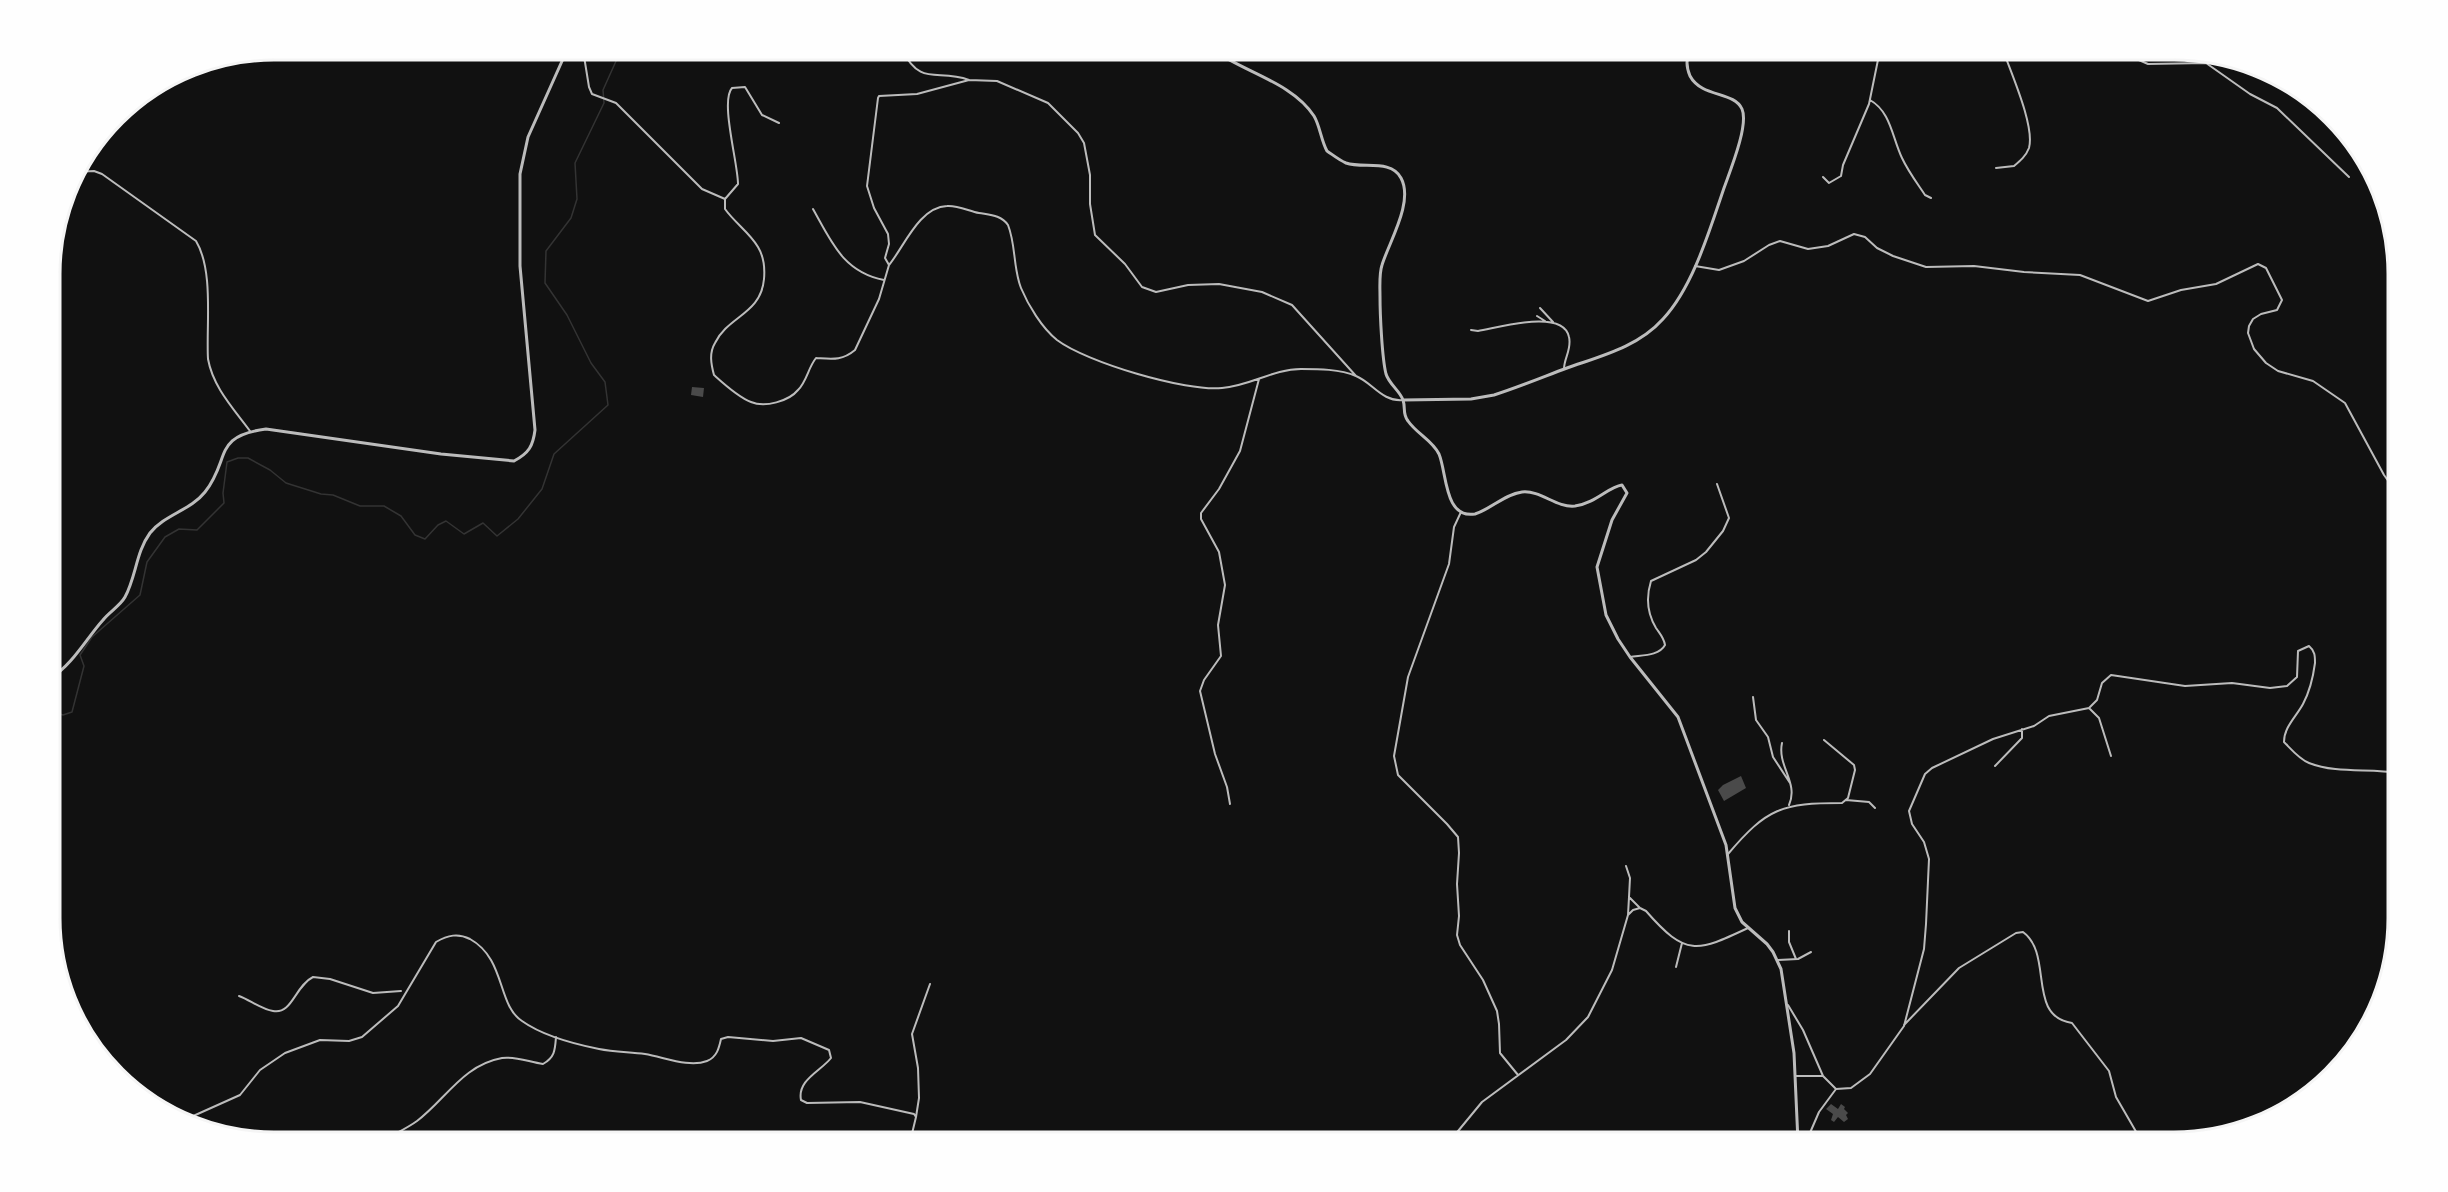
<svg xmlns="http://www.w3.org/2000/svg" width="2448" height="1192" viewBox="0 0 2448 1192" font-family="'Noto Sans',sans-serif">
	<rect width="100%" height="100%" fill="#111"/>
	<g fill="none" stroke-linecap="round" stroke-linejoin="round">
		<!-- stream -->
		<path stroke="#333" stroke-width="1.5" d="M51,711L63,715L72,712L84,666L80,655L92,637L140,595L147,562L165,537L179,529L197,530L224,503L223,493L227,462L238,458H248L270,470L286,483L321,494L333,495L360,506H384L401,516L415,535L425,539L438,525L446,521L464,534L483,523L497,536L518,519L542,489L554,454L608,405L605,382L591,363L567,315L545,283L546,251L571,218L577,199L575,163L604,103L603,90L621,50"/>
	</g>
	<!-- building -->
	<path fill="#4a4a4a" d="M692,387L704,388L703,397L691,395Z
		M1741,776L1746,788L1724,801L1718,790L1723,785Z
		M1831,1104L1838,1109L1841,1104L1845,1107L1844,1109L1848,1113L1846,1115L1848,1119L1844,1122L1838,1117L1834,1122L1831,1120L1833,1114L1826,1109Z"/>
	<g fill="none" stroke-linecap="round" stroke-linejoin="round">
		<!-- minor -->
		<path stroke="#bcbcbc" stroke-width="2" d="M583,50L589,87L592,94L616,103L702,189L725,199V209C735,223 750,233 758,247C764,257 765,268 764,279C761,314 728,316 715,343C709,353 711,364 714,375C724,384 738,397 751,402C765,408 789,401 798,390C807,381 808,368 816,358C832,359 842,361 855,350L879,299L889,265
			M902,50C922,88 937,68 969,80
			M2116,50L2148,64L2206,63L2250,94L2277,108L2349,177
			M1870,100C1891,112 1892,137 1902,158C1908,171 1917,183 1925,195L1931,198
			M1996,168L2014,166C2020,161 2026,156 2029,148C2035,126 2011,73 2003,50
			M74,172L94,171L102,174L196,241C214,271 206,325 208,359C213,387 233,408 250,431
			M1823,177L1829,183L1841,176L1843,165L1869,104L1880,50
			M725,199L738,184C738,163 720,101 732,88L745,87L762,115L779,123
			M813,209C831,241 843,272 884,280
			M1695,266L1719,270L1744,261L1769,245L1780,241L1808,249L1828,246L1854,234L1865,237L1877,248L1893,256L1926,267L1974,266L2024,272L2080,275L2148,301L2181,290L2216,284L2258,264L2266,268L2282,300L2277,310L2261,314L2253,319L2249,326L2248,333L2254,349L2266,363L2278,371L2313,381L2345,403L2384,475L2397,493
			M1540,308L1553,322
			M1537,316L1545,321
			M1471,330L1478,331C1498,328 1563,308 1569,337C1572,349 1564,358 1564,369
			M1356,376L1292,305L1262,292L1219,284L1188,285L1156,292L1142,287L1125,264L1095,235L1090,204V175L1084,143L1078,133L1048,103L997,81L969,80L917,94L879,96L878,98L867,186L874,208L888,234L889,244L885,258L889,265C904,247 919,207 947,206C957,205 969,211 979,213C990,215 1001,215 1008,225C1016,245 1013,268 1021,288C1028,305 1042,328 1057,340C1086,362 1186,392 1222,388C1250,386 1273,369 1301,369C1318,369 1340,369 1356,376C1373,383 1382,402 1403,400
			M1461,512L1454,527L1449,564L1408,677L1394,756L1398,775L1447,824L1458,837L1459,853L1457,884L1459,916L1457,935L1460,945L1483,980L1497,1011L1499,1024L1500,1053L1518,1075
			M1630,657C1642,655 1659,656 1665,645C1664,638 1660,634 1656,628C1647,613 1646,597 1651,581L1696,560L1706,552L1723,531L1729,518L1717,484
			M1753,697L1756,720L1768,737L1773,757L1790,783
			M2089,708L2099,718L2111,756
			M1782,743C1777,766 1799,783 1789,805
			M1995,766L2022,738V729
			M1846,800L1869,802L1875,808
			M1230,804L1227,787L1215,754L1200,691L1204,680L1221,656L1218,625L1225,585L1219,552L1201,519V513L1219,489L1240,451L1259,379
			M1728,854C1767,808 1782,803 1842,803L1848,798L1855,770L1854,765L1824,740
			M1626,866L1630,878L1629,897L1640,908
			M1628,915L1629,897
			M1789,931V942L1796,959
			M1778,960L1798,959L1811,952
			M1676,967L1682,943
			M239,996C250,1000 261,1009 273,1011C292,1015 295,986 313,977L330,979L373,993L401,991
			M1788,1005L1803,1030L1823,1076H1796
			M1904,1025L1959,968L2016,933L2023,932C2054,955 2026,1016 2072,1023L2109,1071L2116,1097L2142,1142
			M1823,1076L1836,1089L1851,1088L1870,1074L1904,1026L1924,949L1926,924L1929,859L1924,842L1912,824L1909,811L1925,774L1932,768L1993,739L2034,726L2049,716L2089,708L2097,700L2102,683L2111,675L2185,686L2232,683L2270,688L2287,686L2297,677L2298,651L2309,646C2315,651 2315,656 2315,663C2313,678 2310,691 2303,704C2296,717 2284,727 2284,742C2291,749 2299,759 2309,763C2337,774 2369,768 2398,773
			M916,1117L919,1098L918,1068L912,1034L930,984
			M182,1121L240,1095L260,1070L285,1053L320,1040L349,1041L362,1037L398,1006L436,942C448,935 458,933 470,939C506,959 497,1005 522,1021C543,1036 574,1044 599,1049C614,1052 630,1052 645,1054C664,1057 689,1068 707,1061C717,1057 719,1048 721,1039L728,1037L773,1041L801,1038L829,1050L831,1058C821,1071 797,1080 801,1100L807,1103L860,1102L914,1114L916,1117L910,1142
			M381,1142C392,1135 406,1129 417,1121C446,1099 463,1065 502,1058C516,1056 529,1062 543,1064C555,1057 555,1050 556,1037
			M1449,1142L1482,1102L1566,1040L1588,1017L1612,970L1628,915L1633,910L1640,908L1646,911C1686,957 1697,952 1748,928
			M1806,1142L1819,1112L1836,1089"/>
		<!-- tertiary -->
		<path stroke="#bcbcbc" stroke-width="3" d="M1213,50C1244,72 1293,83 1314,116C1320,126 1321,140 1327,151C1333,155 1339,160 1346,163C1363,169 1391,159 1401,178C1414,202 1389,242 1382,265C1379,274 1380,287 1380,296C1380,314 1382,358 1386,374C1389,384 1400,391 1403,400C1406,409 1402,413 1408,421C1417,434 1432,440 1439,454C1447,473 1444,519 1475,514C1491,509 1505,494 1522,492C1541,490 1556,508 1575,506C1596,503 1608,487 1622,485L1627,493L1612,520L1597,567L1606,615L1618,639L1630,657L1678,717L1726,845L1735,908L1742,922L1767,944L1773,952L1781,969L1794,1053L1798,1142
			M1403,400L1471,399L1494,395C1519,387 1543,377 1567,368C1601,356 1638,347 1663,319C1693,287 1710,229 1724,188C1730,171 1749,125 1742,109C1734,91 1702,98 1690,76C1686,66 1686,59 1690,50
			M51,678C73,664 86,639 103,620C109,612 120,606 125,597C136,577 136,552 150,533C164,515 191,510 205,492C231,459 212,436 266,429L441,454L514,461C529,453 533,446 535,430L520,266V174L528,137L567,50"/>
	</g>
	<!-- crop -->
	<path d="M0 0H2448V1192H0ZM274 60H2174A214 214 0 0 1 2388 274V918A214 214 0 0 1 2174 1132H274A214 214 0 0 1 60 918V274A214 214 0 0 1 274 60Z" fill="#fefefe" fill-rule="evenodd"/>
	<path fill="none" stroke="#f5f5f5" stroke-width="3" d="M274 60H2174A214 214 0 0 1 2388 274V918A214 214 0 0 1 2174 1132H274A214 214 0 0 1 60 918V274A214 214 0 0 1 274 60Z"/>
</svg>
